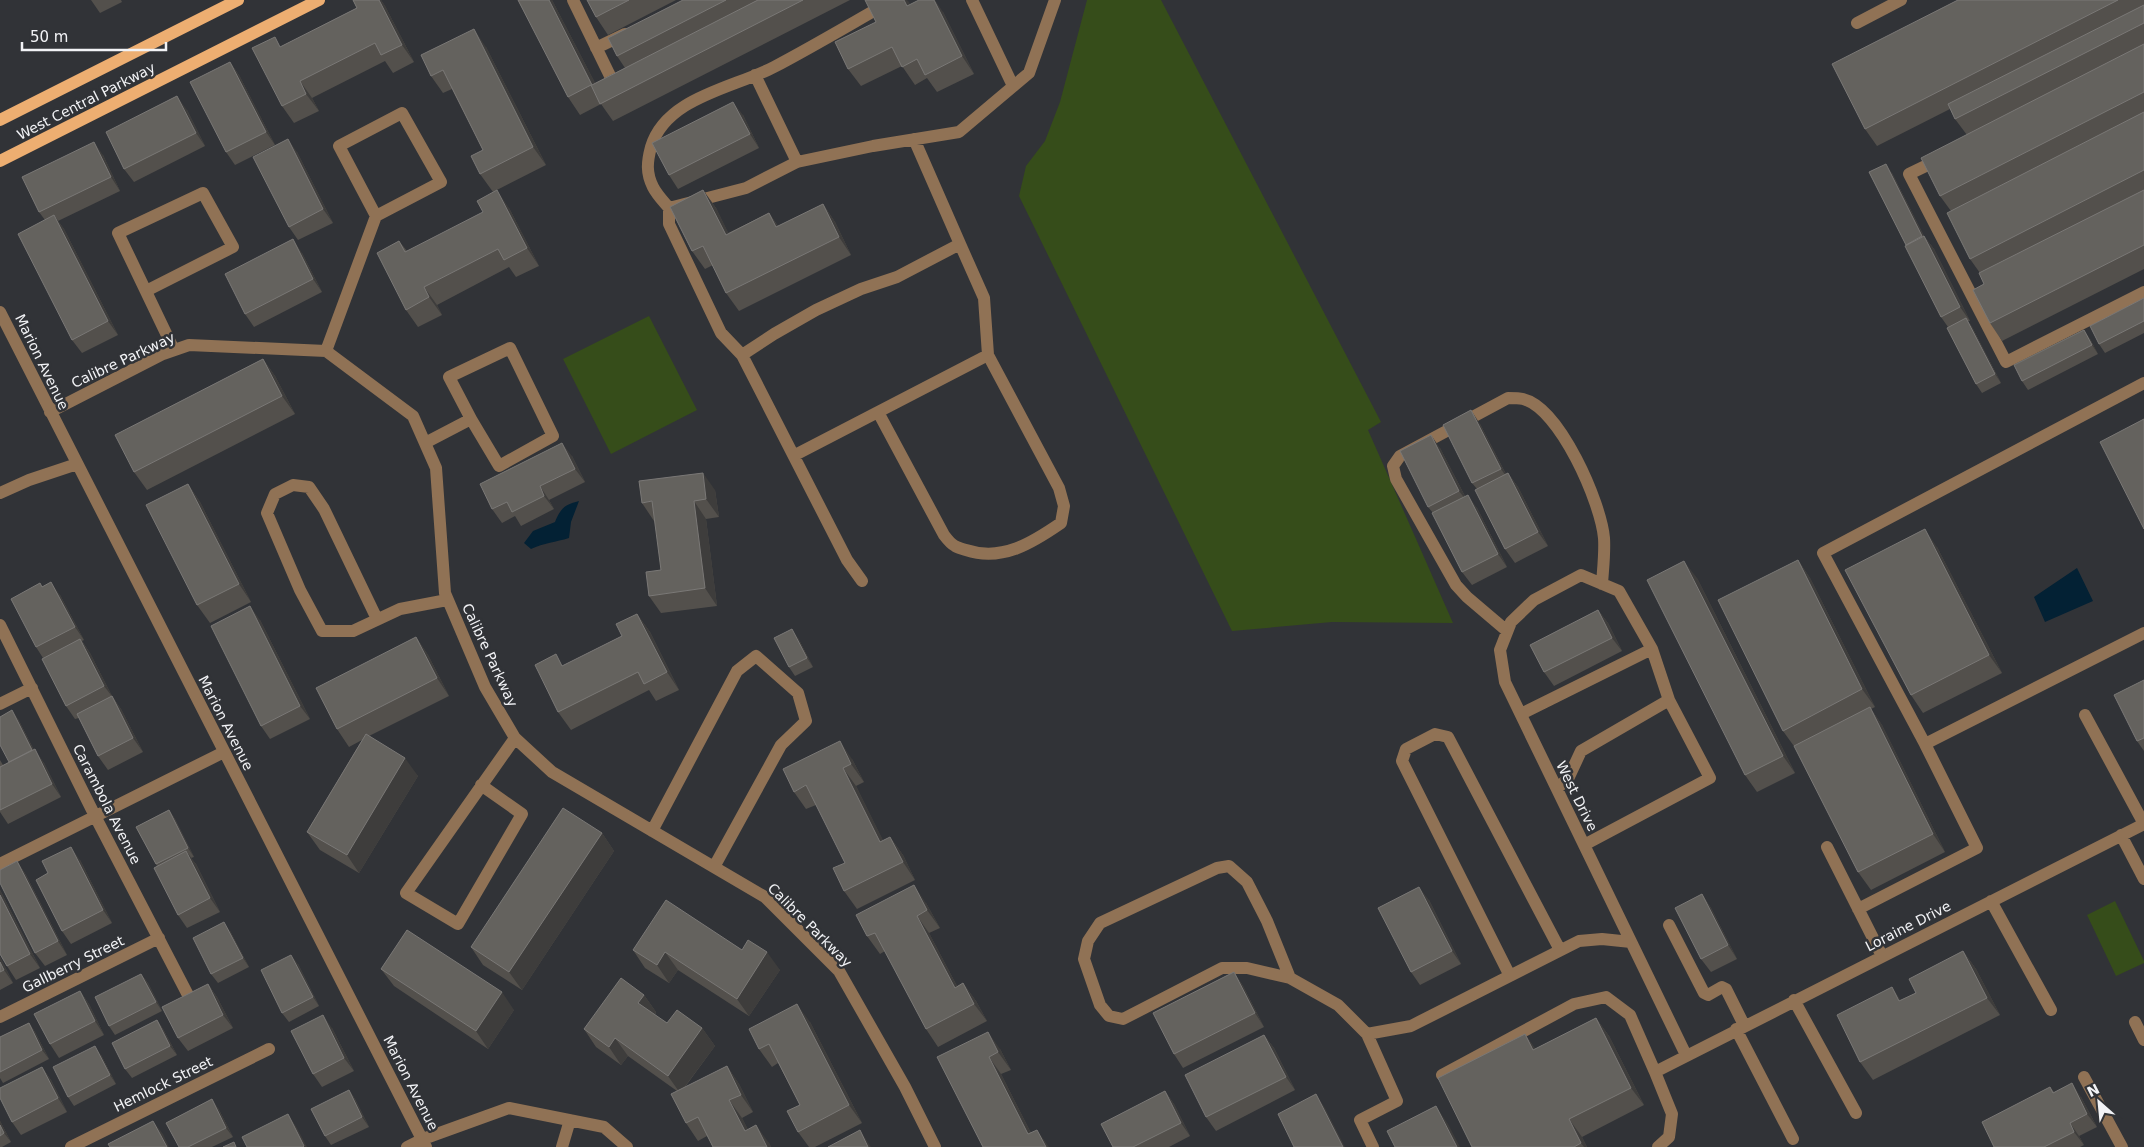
<svg xmlns="http://www.w3.org/2000/svg" width="2144" height="1147" viewBox="0 0 2144 1147" font-family="'DejaVu Sans',sans-serif">
	<rect width="100%" height="100%" fill="#313337"/>
	<!-- green -->
	<path fill="#364d1a" d="M1087,0H1161L1381,422L1368,430L1453,623L1332,622L1232,631L1019,196L1026,166L1045,141L1060,102Z
		M649,316L697,410L611,454L563,359Z
		M2115,901L2144,961V963L2116,976L2087,915Z"/>
	<!-- water -->
	<path fill="#032134" d="M579,501L571,522L569,538C556,542 544,543 531,549L524,543L533,531L555,522C561,508 564,505 579,501Z
		M2077,568L2093,601L2045,622L2034,597Z"/>
	<g fill="none" stroke-linecap="round" stroke-linejoin="round">
		<!-- minor -->
		<path stroke="#907255" stroke-width="12" d="M573,0L614,84L620,81
			M972,0L1013,86
			M1857,23L1901,0
			M596,48L625,34
			M755,75L797,162
			M914,139L960,244
			M1940,159L1909,174L2006,362L2144,292
			M669,208C664,202 657,195 653,187C646,173 647,162 651,147C666,97 734,88 774,67C814,46 854,22 893,0
			M146,291L233,247L203,193L118,233L174,350
			M0,312L426,1147
			M326,351L376,216L441,182L402,113L339,146L376,216
			M742,355L774,334L816,310L861,289L897,277L960,244L984,298L988,355
			M50,412L163,354L189,345L326,351L413,416L436,468L445,593L485,687L515,738L552,772L765,897L839,971L905,1087L935,1147
			M425,443L471,419L499,466L553,436L510,348L449,377L471,419
			M795,455L988,355L1059,488L1064,506L1061,523C1032,543 1002,562 966,550C963,549 958,548 955,546C951,544 947,539 944,535L878,412
			M0,493L29,480L77,464
			M862,581L847,560L742,355L721,333L669,224V208L746,188L797,162L873,146L959,132L1029,73L1055,0
			M377,619L324,509L309,487L293,485L275,494L267,513L300,590L322,631H353L400,609L447,600
			M0,625L95,816L189,997
			M1507,631L1467,597L1456,585L1396,479L1393,466L1400,456L1508,398C1513,398 1519,398 1523,399C1560,408 1601,503 1604,538C1605,553 1603,569 1602,584
			M1652,649L1619,591L1581,575L1534,600L1511,622L1500,650L1505,682L1686,1055
			M0,704L32,688
			M1521,714L1652,649L1669,700
			M2085,715L2144,824
			M1925,744L2144,633
			M481,785L522,814L458,924L406,893L515,738
			M1557,788L1568,779L1581,751L1669,700L1710,778L1584,845
			M652,831L737,671L756,656L798,693L806,721L781,745L714,867
			M2121,835L2144,879
			M1827,847L1882,956
			M0,864L224,752
			M1991,901L2051,1010
			M1858,909L1977,848L1925,744L1823,553L2144,383
			M1669,925L1704,993L1708,995L1722,987L1726,989L1744,1025
			M1510,976L1402,761L1406,749L1435,734L1448,737L1560,950
			M1290,978L1267,921L1247,882L1229,866L1217,868L1100,923L1088,941L1084,959L1100,1005L1109,1016L1123,1019L1222,968H1247L1290,978L1338,1005L1367,1034
			M1794,1000L1856,1113
			M0,1017L159,938
			M2135,1022L2144,1040
			M1736,1029L1793,1139
			M1442,1075L1574,1004L1606,997L1630,1015L1655,1072
			M2084,1077L2122,1147
			M71,1147L269,1049
			M407,1147L423,1139L509,1108L604,1127L627,1147
			M562,1147L570,1120
			M1373,1147L1360,1120L1397,1101L1367,1034L1411,1026L1579,941L1602,939L1631,942
			M1658,1147L1669,1137L1672,1114L1655,1072L2144,824"/>
		<!-- major -->
		<path stroke="#edae71" stroke-width="12" d="M0,120L238,0
			M0,161L319,0"/>
	</g>
	<!-- wall -->
	<path fill="#53504c" d="M91,0H121L122,2L100,13Z
		M353,0H381L385,6L414,62L393,73L385,61L312,98L319,111L294,123L282,106V46L357,8Z
		M518,0H552L595,83L625,68L617,56L683,0H850L613,121L601,104L580,115L568,97Z
		M587,0H676L608,35L596,17Z
		M1958,0H2144V269L2002,341L1990,323L1984,284L1980,273L1970,259L1951,211L1940,196L1967,135L1955,119L1950,109L1877,146L1865,129Z
		M910,5L943,12L974,74L937,92L927,78L915,85L902,66L861,86L848,69Z
		M486,47L546,165L493,192L480,174L483,150L452,89L443,93L431,76Z
		M230,62L239,75L275,145L235,165L226,152Z
		M187,110L205,146L134,182L124,169Z
		M743,115L759,148L678,189L669,175Z
		M297,152L333,223L298,240L289,227Z
		M103,155L120,191L58,221L64,229L118,335L82,353L72,340L45,220L39,212Z
		M1869,172L1892,173L1924,236L1934,249L1970,321H1968L1972,327L2001,383L1982,393L1976,384L1948,327L1941,317L1906,245Z
		M703,190L716,208L728,233L769,213L778,226L823,204L835,222L851,255L739,311L726,293L713,265L705,269L692,251Z
		M509,208L539,266L516,277L509,267L437,305L442,315L418,327L406,310L399,241L407,251Z
		M302,253L322,292L254,327L245,314Z
		M2144,298V333L2105,353L2099,344Z
		M2084,330L2090,339L2098,354L2028,390L2022,381Z
		M263,359L275,376L295,414L147,490L134,472Z
		M1480,424L1506,474L1508,473L1518,487L1548,546L1515,563L1505,549L1477,489L1472,483Z
		M1440,448L1465,496L1477,508L1507,567L1472,585L1462,572L1433,513L1428,507Z
		M572,456L585,482L549,500L554,509L521,526L515,516L502,523L492,509Z
		M188,484L200,502L251,602L210,623L197,605Z
		M715,490L719,517L706,519L717,606L661,613L649,596L661,570L655,520L654,521L642,503Z
		M1937,547L2002,673L1923,713L1911,695Z
		M1798,560L1810,578L1875,707L1871,709L1882,725L1945,852L1871,890L1858,872L1796,749L1783,731Z
		M1697,578L1795,773L1757,792L1745,775Z
		M42,586L60,595L84,640L82,641L90,653L112,696L121,709L143,752L108,770L98,756L79,718L75,719L66,706L43,658L36,647Z
		M1598,610L1608,623L1622,651L1554,686L1544,672Z
		M637,614L650,632L679,690L656,701L649,690L571,730L558,712L564,665L622,636Z
		M260,620L310,719L270,739L261,726Z
		M416,637L428,655L449,696L369,736L418,776L359,873L320,850L307,832L362,740L349,747L337,729Z
		M798,638L813,667L795,676L789,667Z
		M2144,680V751L2137,741Z
		M18,719L34,750L44,763L61,797L8,824L0,812V760L3,765L9,762Z
		M852,759L864,782L856,786L883,841L890,837L903,855L915,880L857,909L844,891L845,863L816,805L806,809L794,792Z
		M169,810L175,819L194,857L191,858L196,864L220,912L187,928L178,915L157,866L136,827Z
		M602,833L614,851L522,990L483,965L471,947Z
		M80,860L112,923L71,944L62,931Z
		M17,861L26,875L67,955L45,966L35,953Z
		M0,890L40,968L16,980L7,966L0,954Z
		M1702,894L1711,908L1737,959L1711,972L1701,959Z
		M1429,900L1461,964L1420,985L1411,972Z
		M926,903L940,928L929,933L957,986L963,983L976,1001L987,1021L938,1047L926,1029L885,951L880,954L867,936Z
		M230,931L249,967L218,983L211,974Z
		M633,950H742L780,970L749,1016L678,970L669,983L645,968Z
		M1963,951L1976,969L2000,1015L1873,1080L1860,1062L1901,1000L1916,993Z
		M0,957L13,983L0,990Z
		M298,964L319,1006L289,1022L282,1013Z
		M381,969L514,1010L488,1049L394,986Z
		M1234,972L1243,986L1264,1027L1183,1068L1174,1054Z
		M141,974L148,983L162,1011L115,1035L109,1026Z
		M208,984L217,997L233,1028L188,1051L178,1038Z
		M80,991L89,1004L104,1035L59,1058L50,1044Z
		M644,995L656,1012L655,1015L667,1023L702,1028L715,1046L685,1087L727,1066L739,1084L753,1112L742,1118L748,1130L769,1143L771,1147H713L707,1136L698,1141L686,1123L677,1091L628,1056L621,1065L596,1047L584,1029Z
		M1596,1018L1609,1036L1644,1105L1582,1137L1587,1147H1472L1525,1034L1535,1049Z
		M157,1020L163,1029L177,1055L132,1078L125,1069Z
		M810,1022L862,1123L815,1147H809L798,1132L800,1105L778,1063L772,1067L759,1049Z
		M29,1023L35,1032L49,1059L3,1083L0,1078V1037Z
		M332,1028L354,1071L322,1087L313,1074Z
		M1264,1035L1274,1048L1295,1090L1216,1131L1206,1117Z
		M1000,1049L1011,1070L1001,1074L1031,1133L983,1147L937,1057Z
		M101,1055L116,1084L74,1106L68,1097Z
		M42,1067L51,1080L67,1112L21,1135L12,1122Z
		M2050,1087L2054,1092L2081,1097L2097,1127L2079,1136L2084,1145L2080,1147H1994Z
		M349,1090L355,1099L369,1127L331,1145L325,1136Z
		M1165,1091L1174,1104L1190,1136L1169,1147H1113Z
		M218,1108L233,1137L212,1147H179Z
		M0,1121L11,1142L2,1147H0Z"/>
	<!-- shaded-wall -->
	<path fill="#3e3d3c" d="M379,0H381L385,6L414,62L402,45Z
		M549,0H552L605,102L592,85Z
		M904,0H907L909,2L920,24L907,6Z
		M934,0H935L943,12L974,74L962,56Z
		M474,29L486,47L546,165L533,147Z
		M230,62L239,75L275,145L266,132Z
		M300,81L312,98L319,111L306,94Z
		M177,96L187,110L205,146L196,133Z
		M733,102L743,115L759,148L750,134Z
		M288,139L297,152L333,223L323,209Z
		M94,142L103,155L120,191L111,177Z
		M1886,164L1892,173L1924,236L1934,249L1970,321L1960,307L1929,245L1922,236Z
		M497,190L509,208L539,266L527,248Z
		M703,190L716,208L738,252L726,235Z
		M823,204L835,222L851,255L839,237Z
		M769,213L781,231L776,227Z
		M54,215L64,229L118,335L108,321Z
		M293,239L302,253L322,292L313,279Z
		M424,287L437,305L442,315L429,297Z
		M1966,318L1972,327L2001,383L1995,374Z
		M2084,330L2090,339L2098,354L2092,345Z
		M263,359L275,376L295,414L282,396Z
		M1471,410L1480,424L1510,482L1501,469Z
		M1431,435L1440,448L1469,504L1459,491Z
		M562,443L572,456L585,482L575,469Z
		M703,473L715,490L719,517L706,499Z
		M1508,473L1518,487L1548,546L1538,532Z
		M188,484L200,502L251,602L239,584Z
		M540,486L549,500L554,509L544,496Z
		M1468,495L1477,508L1507,567L1498,554Z
		M694,501L706,519L717,606L705,588Z
		M1925,529L1937,547L2002,673L1989,655Z
		M1798,560L1810,578L1875,707L1862,689Z
		M1684,561L1697,578L1795,773L1783,756Z
		M51,582L60,595L84,640L75,627Z
		M250,606L260,620L310,719L300,706Z
		M1598,610L1608,623L1622,651L1612,638Z
		M637,614L650,632L679,690L667,672Z
		M792,629L798,638L813,667L807,658Z
		M416,637L428,655L449,696L437,678Z
		M80,639L90,653L112,696L121,709L143,752L133,738L114,699L104,686Z
		M1870,707L1882,725L1945,852L1933,834Z
		M12,710L18,719L39,760L33,751Z
		M840,741L852,759L864,782L851,764Z
		M35,749L44,763L61,797L52,784Z
		M405,758L418,776L359,873L347,855Z
		M843,768L856,786L893,860L880,842Z
		M169,810L175,819L194,857L188,848Z
		M602,833L614,851L522,990L509,972Z
		M890,837L903,855L915,880L903,862Z
		M71,847L80,860L112,923L103,910Z
		M186,851L196,864L220,912L210,898Z
		M17,861L26,875L67,955L58,941Z
		M914,885L926,903L940,928L927,910Z
		M1419,887L1429,900L1461,964L1452,951Z
		M0,890L40,968L30,954L0,895Z
		M1702,894L1711,908L1737,959L1728,945Z
		M917,916L929,933L967,1005L955,988Z
		M224,922L230,931L249,967L243,958Z
		M1963,951L1976,969L2000,1015L1987,998Z
		M665,952L678,970L669,983L657,965Z
		M767,952L780,970L749,1016L737,999Z
		M291,955L298,964L319,1006L313,997Z
		M0,957L13,983L4,970L0,962Z
		M1234,972L1243,986L1264,1027L1255,1013Z
		M141,974L148,983L162,1011L156,1002Z
		M963,983L976,1001L987,1021L974,1004Z
		M208,984L217,997L233,1028L223,1015Z
		M1892,987L1904,1005L1899,1001Z
		M80,991L89,1004L104,1035L95,1021Z
		M502,992L514,1010L488,1049L476,1031Z
		M644,995L656,1012L650,1020L638,1003Z
		M797,1004L810,1022L862,1123L849,1105Z
		M323,1015L332,1028L354,1071L344,1058Z
		M1596,1018L1609,1036L1644,1105L1631,1088Z
		M157,1020L163,1029L177,1055L170,1046Z
		M29,1023L35,1032L49,1059L42,1050Z
		M702,1028L715,1046L680,1093L668,1076Z
		M988,1032L1000,1049L1011,1070L998,1052Z
		M1525,1034L1537,1051L1533,1050Z
		M1264,1035L1274,1048L1295,1090L1286,1077Z
		M615,1038L628,1056L621,1065L609,1047Z
		M95,1046L101,1055L116,1084L110,1075Z
		M989,1057L1001,1074L1038,1147L1028,1134Z
		M727,1066L739,1084L753,1112L741,1095Z
		M42,1067L51,1080L67,1112L58,1098Z
		M2072,1083L2081,1097L2097,1127L2087,1114Z
		M349,1090L355,1099L369,1127L362,1117Z
		M1165,1091L1174,1104L1190,1136L1181,1123Z
		M1316,1094L1325,1108L1345,1147H1343Z
		M212,1099L218,1108L233,1137L226,1128Z
		M729,1100L742,1118L757,1147L745,1131Z
		M1436,1106L1448,1124L1460,1147H1457Z
		M288,1114L297,1128L307,1147H304Z
		M1569,1119L1582,1137L1587,1147H1584L1581,1143Z
		M0,1121L11,1142L4,1133L0,1125Z
		M153,1121L163,1134L169,1147H167Z
		M2070,1123L2079,1136L2084,1145L2074,1132Z
		M756,1125L769,1143L771,1147H767Z
		M860,1130L871,1147H868Z
		M1037,1130L1049,1147H1046Z"/>
	<!-- building -->
	<path fill="#64625e" stroke="#7a7876" d="M353,0H379L402,45L381,55L375,43L300,81L306,94L282,106L252,48L275,37L280,47L357,8Z
		M518,0H549L592,85L758,0H803L600,104L591,85L568,97Z
		M587,0H629L596,17Z
		M683,0H726L617,56L608,38Z
		M865,0H904L907,6L919,0H934L962,56L925,75L917,59L902,67L892,47L848,69L835,42L876,22Z
		M1958,0H2118L1865,129L1832,64Z
		M2144,5V23L1955,119L1948,104Z
		M474,29L533,147L480,174L471,156L483,150L443,70L431,76L421,55Z
		M2144,44V92L1940,196L1921,158Z
		M230,62L266,132L226,152L190,82Z
		M177,96L196,133L124,169L106,132Z
		M733,102L750,134L669,175L652,143Z
		M2144,112V170L1970,259L1947,213Z
		M288,139L323,209L289,227L253,157Z
		M94,142L111,177L39,212L22,177Z
		M1886,164L1922,236L1906,245L1869,172Z
		M497,190L527,248L504,260L498,249L424,287L429,297L406,310L377,253L399,241L405,252L483,212L477,201Z
		M703,190L726,235L769,213L776,227L823,204L839,237L726,293L703,246L692,251L670,207Z
		M2144,190V245L1990,323L1973,290L1984,284L1979,273Z
		M54,215L108,321L72,340L18,234Z
		M1924,236L1960,307L1941,317L1905,246Z
		M293,239L313,279L245,314L225,274Z
		M2144,298V321L2099,344L2090,326Z
		M1966,318L1995,374L1976,384L1947,328Z
		M2084,330L2092,345L2022,381L2014,365Z
		M263,359L282,396L134,472L115,435Z
		M1471,410L1501,469L1472,483L1443,425Z
		M2144,419V529L2100,442Z
		M1431,435L1459,491L1428,507L1400,451Z
		M562,443L575,469L540,486L544,496L512,512L507,502L492,509L480,484Z
		M703,473L706,499L694,501L705,588L649,596L646,572L661,570L652,501L642,503L639,481Z
		M1508,473L1538,532L1505,549L1475,490Z
		M188,484L239,584L197,605L146,505Z
		M1468,495L1498,554L1462,572L1432,513Z
		M1925,529L1989,655L1911,695L1845,570Z
		M1798,560L1862,689L1783,731L1718,600Z
		M1684,561L1783,756L1745,775L1647,580Z
		M51,582L75,627L36,647L11,599L40,583L42,587Z
		M250,606L300,706L261,726L211,626Z
		M1598,610L1612,638L1544,672L1530,645Z
		M637,614L667,672L644,684L638,672L558,712L535,665L556,654L562,666L622,636L616,624Z
		M792,629L807,658L789,667L774,638Z
		M416,637L437,678L337,729L316,688Z
		M80,639L104,686L66,706L42,659Z
		M2144,680V738L2137,741L2114,695Z
		M112,696L133,738L98,756L77,714Z
		M1870,707L1933,834L1858,872L1794,746Z
		M12,710L32,750L9,762L0,745V717Z
		M366,734L405,758L347,855L307,832Z
		M840,741L851,764L843,768L880,842L890,837L903,862L844,891L833,868L845,863L806,785L794,792L783,769Z
		M35,749L52,784L0,810V767Z
		M563,808L602,833L509,972L471,947Z
		M169,810L188,848L156,864L136,827Z
		M71,847L103,910L62,931L36,880L48,873L42,861Z
		M186,851L210,898L178,915L154,868Z
		M17,861L58,941L35,953L0,883V870Z
		M914,885L927,910L917,916L955,988L963,983L974,1004L926,1029L875,933L867,936L856,915Z
		M1419,887L1452,951L1411,972L1378,908Z
		M1702,894L1728,945L1701,959L1675,908Z
		M0,895L30,954L7,966L0,954Z
		M666,900L742,950L748,940L767,952L737,999L665,952L657,965L633,950Z
		M224,922L243,958L211,974L193,938Z
		M407,930L502,992L476,1031L381,969Z
		M1963,951L1987,998L1860,1062L1837,1015L1892,987L1899,1001L1916,993L1909,979Z
		M291,955L313,997L282,1013L261,970Z
		M0,962L4,970L0,972Z
		M1234,972L1255,1013L1174,1054L1153,1013Z
		M141,974L156,1002L109,1026L95,997Z
		M621,978L644,995L638,1003L667,1023L677,1010L702,1028L668,1076L615,1038L609,1047L584,1029Z
		M208,984L223,1015L178,1038L162,1007Z
		M80,991L95,1021L50,1044L34,1014Z
		M797,1004L849,1105L798,1132L787,1111L800,1105L769,1044L759,1049L749,1029Z
		M323,1015L344,1058L313,1074L291,1031Z
		M1596,1018L1631,1088L1569,1119L1581,1143L1574,1147H1472L1438,1078L1525,1034L1533,1050Z
		M157,1020L170,1046L125,1069L112,1043Z
		M29,1023L42,1050L0,1072V1037Z
		M988,1032L998,1052L989,1057L1028,1134L1037,1130L1046,1147H983L937,1057Z
		M1264,1035L1286,1077L1206,1117L1185,1075Z
		M95,1046L110,1075L68,1097L53,1067Z
		M727,1066L741,1095L729,1100L745,1131L756,1125L767,1147H713L698,1117L686,1123L671,1094Z
		M42,1067L58,1098L12,1122L0,1098V1088Z
		M2072,1083L2087,1114L2070,1123L2074,1132L2044,1147H1994L1982,1122L2050,1087L2053,1093Z
		M349,1090L362,1117L325,1136L311,1109Z
		M1165,1091L1181,1123L1133,1147H1113L1101,1124Z
		M1316,1094L1343,1147H1294L1278,1114Z
		M212,1099L226,1128L188,1147H179L166,1123Z
		M1436,1106L1457,1147H1395L1387,1131Z
		M288,1114L304,1146L303,1147H247L242,1137Z
		M153,1121L167,1147H110L108,1144Z
		M0,1125L4,1133L0,1136Z
		M860,1130L868,1147H828Z
		M234,1142L236,1147H223Z"/>
	<g text-anchor="middle" stroke-width="5" stroke-linejoin="round" paint-order="stroke">
		<!-- street labels -->
		<g font-size="14" fill="#f2f3f6" stroke="#313337">
			<text transform="translate(86 101) rotate(-27)" y="5">West Central Parkway</text>
			<text transform="translate(123 360) rotate(-25)" y="5">Calibre Parkway</text>
			<text transform="translate(42 362) rotate(64)" y="5">Marion Avenue</text>
			<text transform="translate(490 655) rotate(65)" y="5">Calibre Parkway</text>
			<text transform="translate(226 723) rotate(63)" y="5">Marion Avenue</text>
			<text transform="translate(1577 796) rotate(64)" y="5">West Drive</text>
			<text transform="translate(107 804) rotate(63)" y="5">Carambola Avenue</text>
			<text transform="translate(810 925) rotate(45)" y="5">Calibre Parkway</text>
			<text transform="translate(1908 926) rotate(-27)" y="5">Loraine Drive</text>
			<text transform="translate(73 964) rotate(-26)" y="5">Gallberry Street</text>
			<text transform="translate(411 1083) rotate(63)" y="5">Marion Avenue</text>
			<text transform="translate(163 1084) rotate(-26)" y="5">Hemlock Street</text>
		</g>
	</g>
	<!-- north arrow -->
	<g transform="translate(2099 1102) rotate(333)" stroke="#313337" stroke-width="4" paint-order="stroke">
	<path d="M0-4L9 19L0 12L-9 19Z" fill="#f2f3f6"/>
	<text y="-8" font-size="14" font-weight="bold" text-anchor="middle" fill="#f2f3f6">N</text>
	</g>
	<!-- scale -->
	<path d="M22 42v8h144v-8" fill="none" stroke="#f2f3f6" stroke-width="2.5"/>
	<text x="30" y="42" font-size="15" fill="#f2f3f6" stroke="#313337" stroke-width="4" paint-order="stroke">50 m</text>
</svg>
